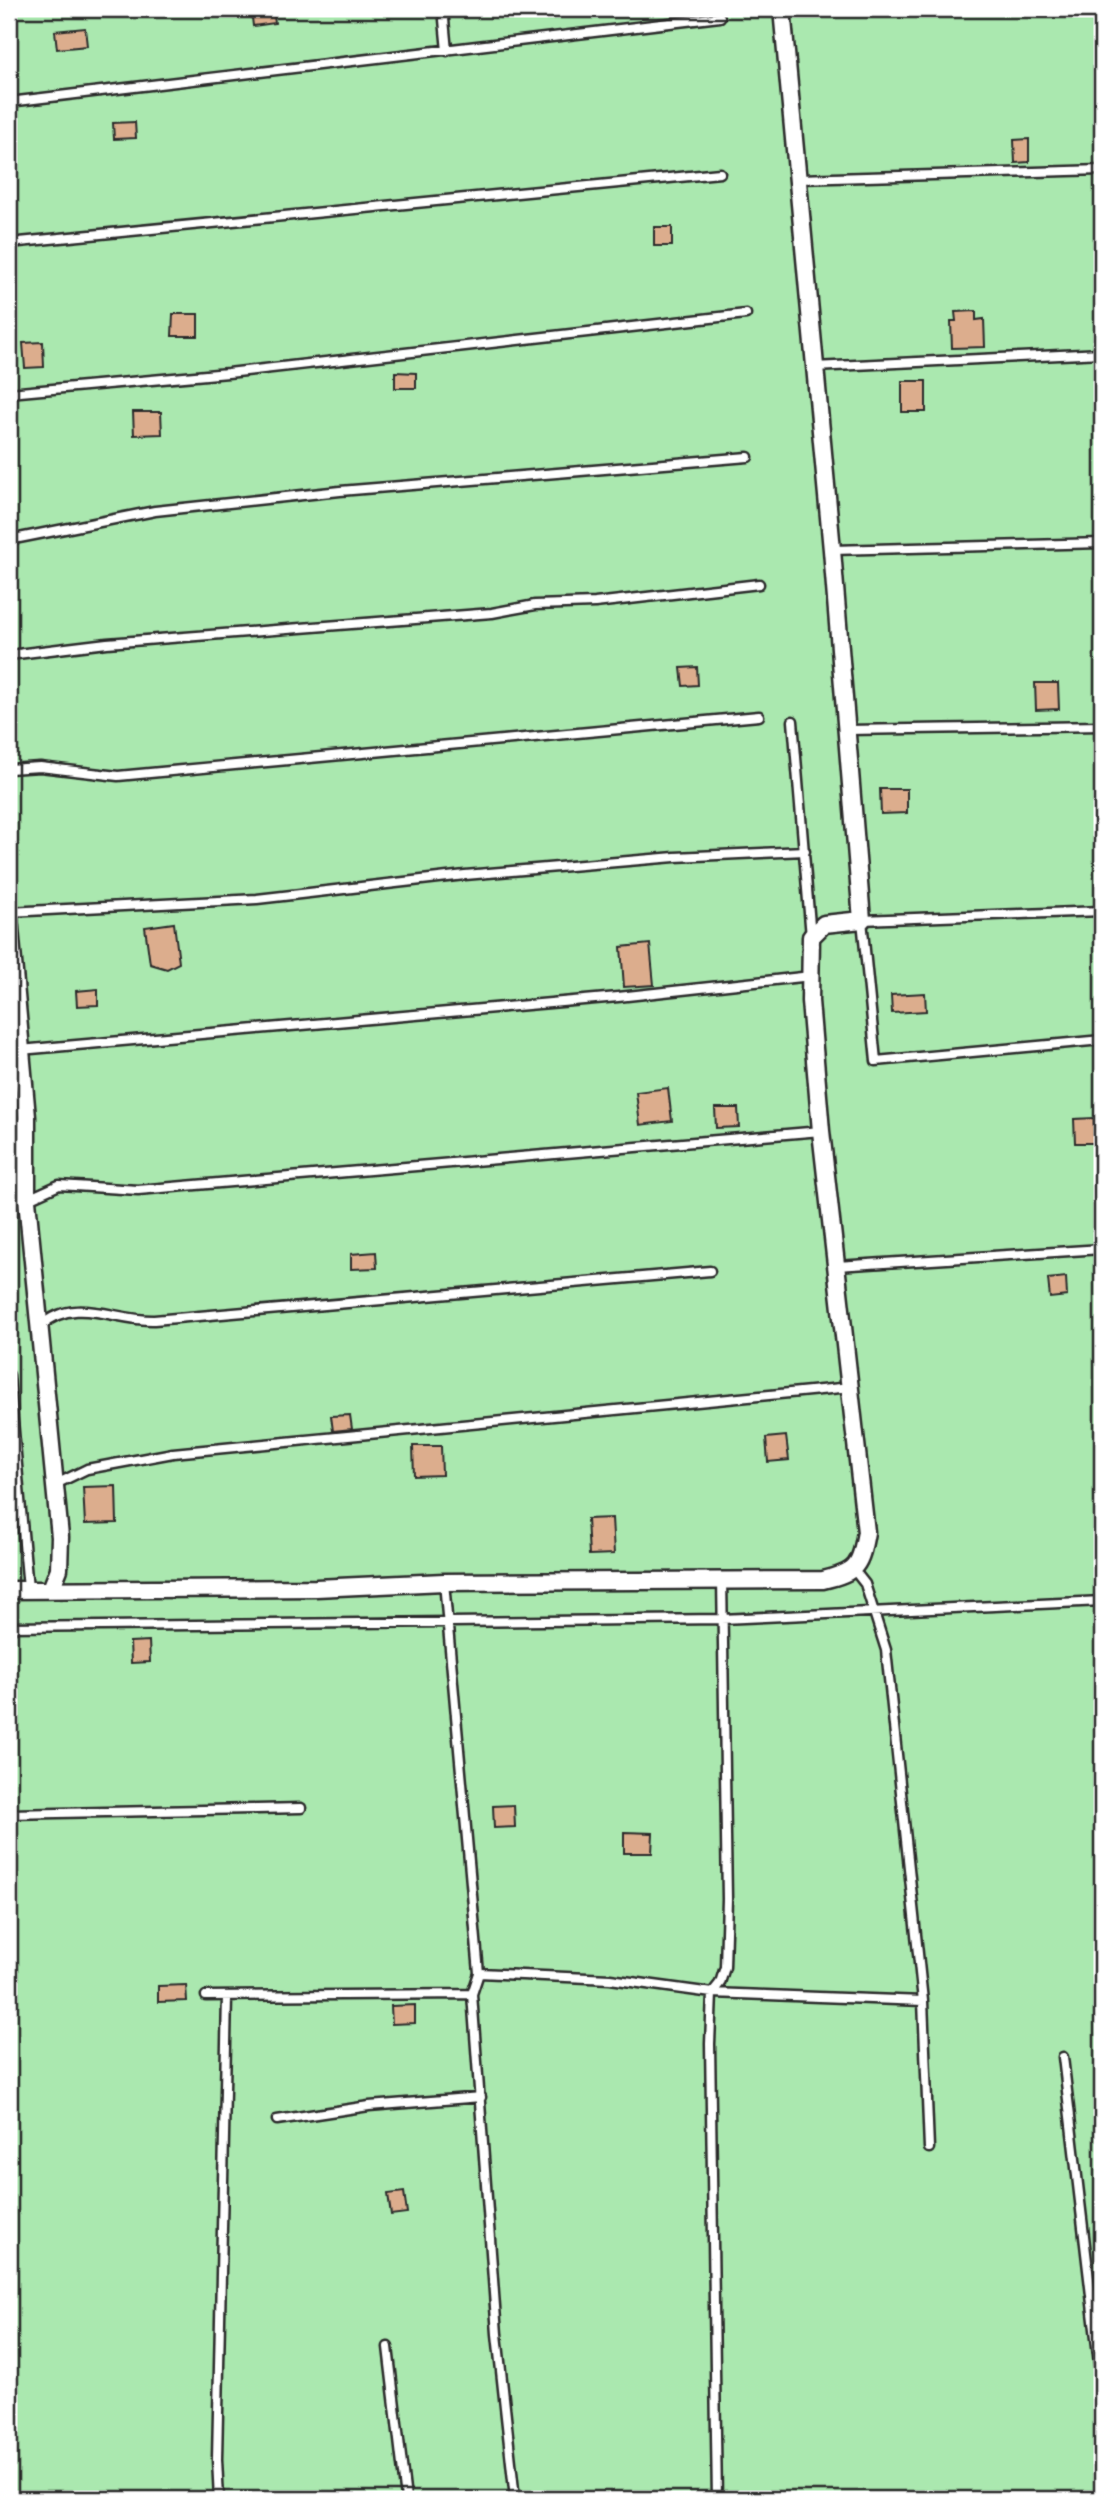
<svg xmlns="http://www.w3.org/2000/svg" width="1111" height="2508" viewBox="0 0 1111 2508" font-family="Caveat,sans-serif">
	<rect width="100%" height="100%" fill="#f4e6dd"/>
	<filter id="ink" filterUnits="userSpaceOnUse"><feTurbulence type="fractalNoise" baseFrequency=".0143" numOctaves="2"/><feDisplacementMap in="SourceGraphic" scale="14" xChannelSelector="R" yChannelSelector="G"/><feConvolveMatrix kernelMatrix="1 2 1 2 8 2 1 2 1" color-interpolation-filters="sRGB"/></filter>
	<g filter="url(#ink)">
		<!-- green -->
		<path fill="#aae8af" stroke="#6a8a6d" stroke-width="2" d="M9,9H1102V2499H9Z"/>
		<!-- building -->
		<path fill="#dcad8d" stroke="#2b2b2b" stroke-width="2" d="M251,9H273L275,23L253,26Z
			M85,28L87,46L57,49L55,31Z
			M135,122L136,138L114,139L113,123Z
			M1029,139V162L1015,163L1014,140Z
			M654,227H672V246H654Z
			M976,311V320L984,319L985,347L952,348L951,321H956L955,312Z
			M173,314H198V336H172Z
			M43,342L44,367L25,368L23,343Z
			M395,372L416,373V388H395Z
			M902,381H926V412H902Z
			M133,412H161L162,434L134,435Z
			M697,667L698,685L683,686L681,668Z
			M1035,683H1058L1059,709L1036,710Z
			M880,789H907V813L881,814Z
			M174,923L179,963L167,969L150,964L145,927Z
			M650,944L654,985L624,987L621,947Z
			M98,989V1005L77,1006L76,991Z
			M925,993L926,1011L892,1013L891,995Z
			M668,1088L672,1121L640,1125L636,1092Z
			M715,1108H738L739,1127L716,1128Z
			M1094,1118V1143H1075L1074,1119Z
			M376,1252L377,1268L351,1269V1254Z
			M1066,1277L1067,1296L1050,1298L1048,1279Z
			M350,1415L352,1429L333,1431L331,1416Z
			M786,1436L789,1460L768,1462L766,1438Z
			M413,1446H441L442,1475L414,1476Z
			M116,1486L117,1523L85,1524L83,1487Z
			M612,1518L614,1554L589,1555L587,1519Z
			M149,1641L150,1662L131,1663L130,1642Z
			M514,1805L515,1827L494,1828L493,1806Z
			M624,1832L653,1833L652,1853H624Z
			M186,1985L187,2001L158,2002V1986Z
			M415,2005V2023L392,2024L391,2006Z
			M404,2192L407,2213L391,2215L388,2194Z"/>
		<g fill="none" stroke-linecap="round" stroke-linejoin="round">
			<defs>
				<path id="lane" d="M443,9L447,51
					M9,102L720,17
					M799,179L1102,170
					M9,243L720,173
					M814,367L1102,353
					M9,393L228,373L746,314
					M9,540L155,511L340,491L748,457
					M832,550L1102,543
					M9,655L107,643L492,613L535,605L595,603L759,584
					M793,721L811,937
					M846,730L1102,726
					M9,769L40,767L118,776L759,716
					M1102,911L862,920L876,1061L1102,1040
					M9,912L257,899L465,875L675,857L805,851
					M20,1050L618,997L811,976
					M28,1199L59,1185L138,1190L821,1131
					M837,1266L1102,1249
					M41,1326C75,1295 114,1321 154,1320L710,1271
					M9,1375L28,1589
					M54,1485L87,1469L173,1453L851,1387
					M854,1570L865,1584L886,1650L923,2001L929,2148
					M444,1582L479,1973L472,1994L497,2334L515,2499
					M9,1627L722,1619L1102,1601
					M9,1814L301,1808
					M479,1973L610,1979L712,1993L923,2001
					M206,1996L472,1994
					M1063,2057L1102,2389
					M277,2120L369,2106L481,2097
					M388,2347L406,2499
					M219,2499L217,2459L227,1997
					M717,2499L710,2044L712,1993L720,1983L725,1967L727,1899L722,1579"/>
				<path id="street" d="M9,917L27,1117V1200L60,1537L59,1569L51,1589
					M9,1590L316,1588L444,1582L823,1580C858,1572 860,1565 866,1532L821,1131L810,1001L811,937L824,924L862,920L832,550L782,9"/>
			</defs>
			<!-- lane casing -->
			<use href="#lane" stroke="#2b2b2b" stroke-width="13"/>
			<!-- street casing -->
			<use href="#street" stroke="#2b2b2b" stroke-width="21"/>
			<!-- lane -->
			<use href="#lane" stroke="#fff" stroke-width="8"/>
			<!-- street -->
			<use href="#street" stroke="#fff" stroke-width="16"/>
		</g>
	</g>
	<!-- margin -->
	<rect width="1111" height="2508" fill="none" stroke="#fff" stroke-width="35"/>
	<rect x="18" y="18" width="1076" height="2473" fill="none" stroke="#2b2b2b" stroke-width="2.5" filter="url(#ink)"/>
</svg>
